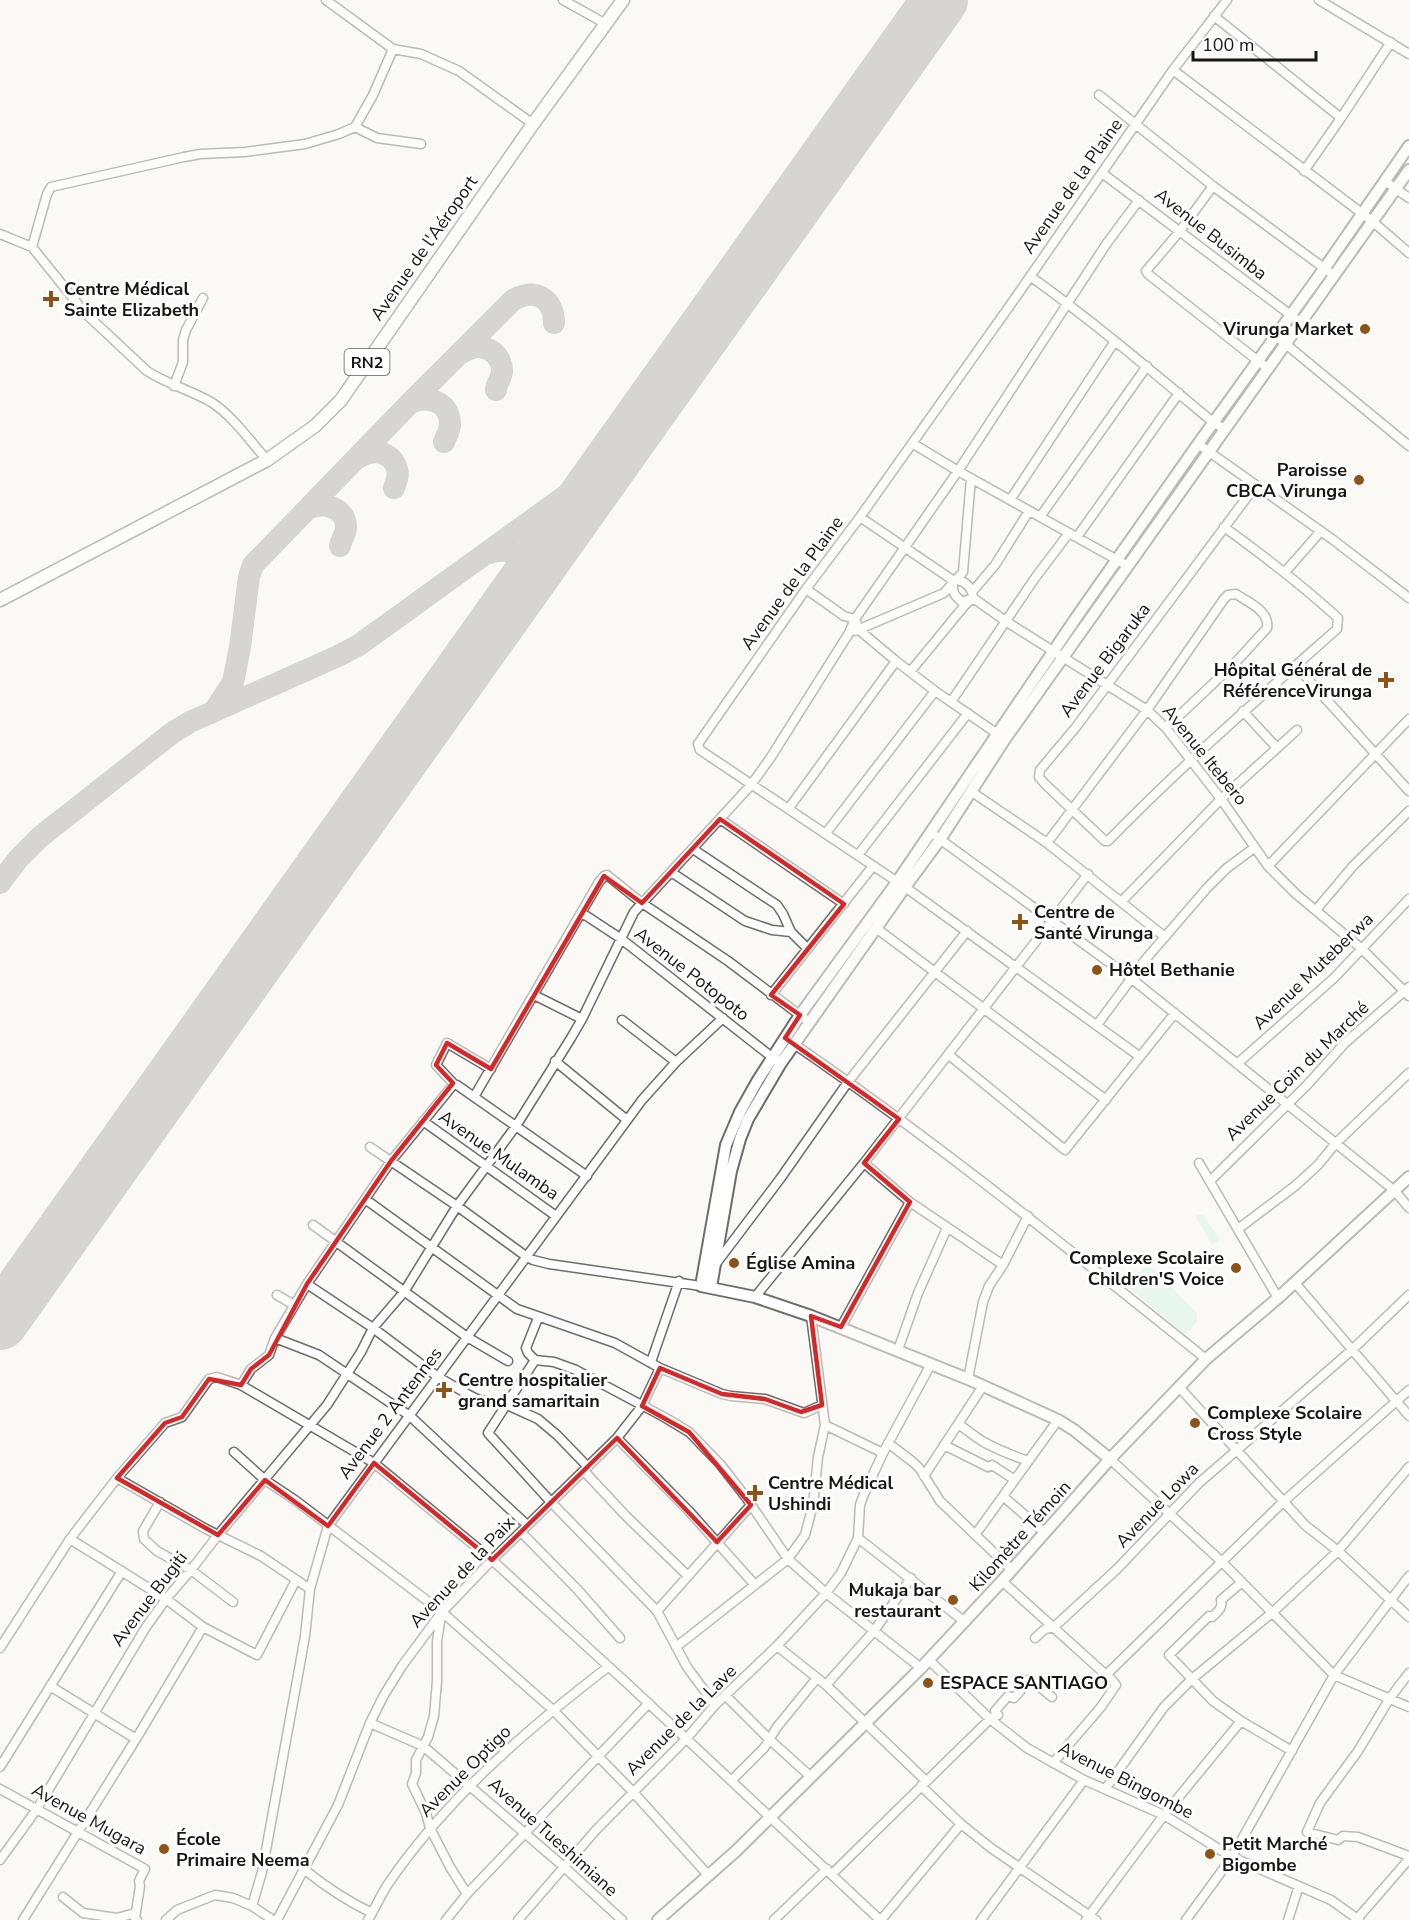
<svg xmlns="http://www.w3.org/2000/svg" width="1409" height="1920" viewBox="0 0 1409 1920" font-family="'Nunito Sans',sans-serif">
	<rect width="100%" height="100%" fill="#fbf9f5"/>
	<!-- green -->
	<path fill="#d1f4e2" d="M1197,1215H1203L1220,1239L1212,1245L1197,1219Z
		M1147,1263L1167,1279L1179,1295L1197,1313V1322L1185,1335L1128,1287Z"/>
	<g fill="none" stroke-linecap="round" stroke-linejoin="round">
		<!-- taxiway -->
		<path stroke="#aaa8a6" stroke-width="22" d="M459,354C463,352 468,350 472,348C488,343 503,357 502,372C501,379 496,384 496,390
			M410,403C427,395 450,401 450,424C450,431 446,436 444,442
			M358,458C372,448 392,451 397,469C399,476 396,482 394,488
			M308,509C322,501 346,507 346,527C346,534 341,540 340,546
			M486,554C501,548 524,549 526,570C526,575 524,581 524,585
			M215,710L233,682L240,647L249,577L253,565L410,403L513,300C534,288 554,297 554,323
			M0,883L18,859L40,837L172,733L190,722L338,656L359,645L597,473L615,458"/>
		<!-- runway -->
		<path stroke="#aaa8a6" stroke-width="56" d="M0,1322L940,0"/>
		<defs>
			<path id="minor" d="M326,0L393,49L421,54L459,71L533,124
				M563,0L606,24
				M1319,0L1409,54
				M1214,16L1341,118
				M1173,70L1372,221L1409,253
				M1099,95L1213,186L1328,271
				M355,127L377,138L421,144
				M1304,171L1341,118L1391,42
				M1102,173L1300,322
				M1385,181L1409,198
				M1213,186L1180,231L1146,271L1148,274L1267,368
				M0,234L32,247L85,313L147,371C167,384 190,390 211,402C233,416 250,441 267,460
				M32,247L47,194L51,187L184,157L200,154L245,152L305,144L339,134L355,127L373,95L393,49
				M1030,276C1094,322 1154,373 1214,423L1225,429
				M1276,336L1409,446
				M174,386L183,362V340L186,330L203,298
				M912,443L958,471L1128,566
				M1198,444L1332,539L1409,598
				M1010,500L1115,341
				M860,517L951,579C956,592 949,591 962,602L973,598L1007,622L1147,710L1166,728L1221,799L1268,866L1296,894L1362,949L1409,996
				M1040,517L1147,366
				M1224,527C1264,556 1302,585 1338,618L1337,629C1259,698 1181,766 1108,841H1105L1045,784L1039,777L1040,770L1076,727L1256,485
				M1077,537L1179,393
				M1285,572L1321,531
				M957,580C965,581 969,585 972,592
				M806,589L844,616L855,619L859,630L896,661L935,691L1002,737
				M855,631L944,593L963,572L971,478
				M1296,666L1409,791
				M910,672L965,605L973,598L972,592L995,565L1029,511
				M951,702L1035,578L1069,533
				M1243,711L1277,748
				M972,792L1047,843L1165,937
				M789,808L896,661
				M720,819L844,904
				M930,832L1132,979L1395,1191L1409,1208
				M826,833L935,691
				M1047,843L1147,710L1224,599L1228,595L1236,594C1248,602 1270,611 1267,628L1236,662L1166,728
				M693,849L777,905L783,914L791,932L808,949
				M858,855L968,713
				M1268,866L1409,719
				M671,872L745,921L772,930L791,932
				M1122,901L1221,799L1297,730
				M1316,910L1353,866L1409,811
				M582,913L620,938L777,1061
				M876,928L1106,1100
				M534,995L582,1019
				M771,995L873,866
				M622,1020L676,1062
				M1097,1025L1145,960L1207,888L1227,868L1254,848
				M794,1044C937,1142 1071,1251 1206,1359
				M949,1055L1065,1150L1175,1013
				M1139,1056L905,887L700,750L698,744L806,589L860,517L1018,294L1173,70L1227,0
				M555,1061L627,1120
				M1237,1064L1334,978L1409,899
				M454,1084L436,1065L447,1043L491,1069
				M474,1097L599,882L604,876L607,875L642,903L728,961L809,1022
				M423,1121L556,1216
				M370,1147L457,1206L527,1257L533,1260L549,1264L701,1286
				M864,1163L910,1202L1003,1265
				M1199,1163L1278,1298
				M1210,1181L1307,1085L1345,1043L1409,987
				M365,1199L517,1309L615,1343L660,1368L722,1394L731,1396L765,1399L804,1413L822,1405
				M313,1225L467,1337L508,1361
				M1238,1229L1295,1186L1318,1165L1336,1143L1409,1073
				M715,1265L780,1179L848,1082L967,931
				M1295,1283L1409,1416
				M307,1284L373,1328L438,1377L469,1395L479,1400L507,1405L538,1419L557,1435L588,1467
				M277,1295L294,1305
				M755,1297L864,1163L1088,874
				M538,1318L526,1348L528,1353L535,1360L554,1362L576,1370L664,1417L689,1432L720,1464L745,1496L788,1559L826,1593L921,1668
				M841,1327L910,1202
				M275,1338L319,1355L410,1416L527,1525
				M898,1350L918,1293L947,1228
				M535,1360L488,1433L551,1502L657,1611L687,1667L715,1705
				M651,1362L679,1281
				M968,1379L983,1302L989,1286L1003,1265L1028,1216
				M241,1385L251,1369L269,1355L275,1338L307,1284L391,1161L453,1085H457L587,1176
				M1179,1387L1305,1525L1338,1551L1409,1617
				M958,1424C966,1429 974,1436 982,1441C997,1450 1012,1455 1028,1461
				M825,1425L883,1453
				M617,1438L688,1510L755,1585
				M888,1443L913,1462L920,1469L940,1501L1012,1570
				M944,1445L988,1467L992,1465L1015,1480
				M234,1452L265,1480L295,1500L442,1612L553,1710L633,1792L708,1875
				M1110,1459L1221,1561L1334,1675L1409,1707
				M584,1471L626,1516L688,1576
				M924,1476L983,1386
				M117,1478L165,1423L182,1417L209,1379L217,1377L241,1385L374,1463L492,1560L630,1686L880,1920
				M1003,1496L1045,1533
				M160,1502L143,1531L144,1539L157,1551L191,1570L233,1602
				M521,1532L577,1589L620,1638
				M975,1535L1058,1420
				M858,1538L965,1622
				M70,1539L117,1478L206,1529L261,1556L310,1589
				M1002,1581L1105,1674H1107L1283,1502L1409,1390
				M1242,1582L1221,1600C1223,1608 1218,1611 1212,1617L1209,1616L1169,1655L1213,1701L1241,1721L1292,1751
				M657,1611L751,1505
				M441,1616L437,1641V1681L434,1716L428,1737L416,1760V1773L412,1784L426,1813L430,1828L450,1867L467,1894
				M1035,1638L1045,1629L1054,1627L1117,1569L1199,1483L1353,1349L1409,1295
				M777,1646L826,1685L926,1781
				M676,1647L788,1559L805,1535L813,1505L818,1457L825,1425L811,1316
				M0,1648L70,1539L166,1599L203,1627L257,1655L296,1580
				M929,1660L990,1719L1027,1748L1084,1780L1164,1815L1232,1857L1331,1900L1359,1920
				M1409,1673L1390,1698L1358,1751L1320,1803L1307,1832L1338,1840L1343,1836L1358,1837L1409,1856
				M826,1685L874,1631L911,1578
				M50,1686L136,1739
				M726,1696L769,1739L810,1776
				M370,1723L423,1746L563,1866L622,1920
				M1053,1763L1101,1707L1116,1685L1107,1674
				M0,1767L122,1571
				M732,1780L764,1748L777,1727L817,1678
				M921,1786L961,1824L991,1848L1096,1920
				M1106,1788L1164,1707L1192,1679L1273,1612L1338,1551L1409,1467
				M0,1789L145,1869L139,1881L140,1886L135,1918L137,1920
				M0,1860L37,1809L146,1627L166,1599L191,1570L218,1535L327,1405L361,1352L373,1328L404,1292L457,1206L516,1126L571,1038L582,1019L634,912L751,785L771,757L849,633L855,619L958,471L1107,243L1139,200
				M305,1870C326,1887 347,1901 372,1913
				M832,1874L990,1719L998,1715L995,1711L1008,1696L1014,1698L1021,1690L1020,1688L1030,1679L1052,1697
				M63,1897L83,1913L117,1918L135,1913
				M252,1906L262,1872L298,1675L305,1636L310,1589L328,1526L642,1100L676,1062L723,1018
				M1357,1919L1409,1859
				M23,1920L136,1739L203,1627
				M166,1920L177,1910L215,1895L233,1898L252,1906L273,1920
				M277,1920L338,1805L370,1723L384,1695L402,1666L442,1612L492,1560L617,1438L642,1406L660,1368
				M368,1920C375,1908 381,1895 388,1884C446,1799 527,1729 608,1667
				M446,1920L467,1894L649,1703
				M518,1920L596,1830L687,1738L715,1705L777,1646L826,1593L841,1573L858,1538L860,1505L864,1494L883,1453L931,1364
				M774,1920L827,1869
				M881,1920L961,1824
				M981,1920L1084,1780
				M1086,1920L1164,1815L1241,1721
				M1186,1920L1232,1857L1334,1675L1409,1576
				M1288,1920L1299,1886"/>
			<path id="major" d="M711,1287L731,1171L740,1139L748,1119L781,1063L905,887L941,838L1005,739L1409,170
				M1110,1459L1074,1430L1058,1420L968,1379L811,1316L755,1297L701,1286L726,1145L740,1112L758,1080L800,1015L897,882L1078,615L1198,444L1324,269L1409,146
				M658,1920L736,1851L921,1668L1002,1581L1110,1459L1206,1359L1278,1298L1409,1177"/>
			<path id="highway" d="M0,600L267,460L315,426L341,400L533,124L623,0"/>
		</defs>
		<!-- minor casing -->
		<use href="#minor" stroke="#6f6d6a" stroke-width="11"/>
		<!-- major casing -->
		<use href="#major" stroke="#6f6d6a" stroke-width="14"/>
		<!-- highway casing -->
		<use href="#highway" stroke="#6f6d6a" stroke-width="15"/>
		<!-- minor -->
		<use href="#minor" stroke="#fff" stroke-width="8"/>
		<!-- major -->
		<use href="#major" stroke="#fff" stroke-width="10"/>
		<!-- highway -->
		<use href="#highway" stroke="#fff" stroke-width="12"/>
	</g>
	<!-- marked area -->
	<path d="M0 0H1409V1920H0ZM720,819L844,904L771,995L800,1015L785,1038L899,1119L864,1163L910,1202L841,1327L811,1316L822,1405L801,1412L765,1399L722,1394L660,1368L642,1406L689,1432L751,1505L717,1542L617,1438L492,1560L374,1463L328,1526L265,1480L218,1535L117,1478L165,1423L182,1417L209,1379L241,1385L251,1369L269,1355L307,1284L391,1161L453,1083L436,1065L447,1043L491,1069L604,876L642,903Z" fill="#fbf9f5" fill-opacity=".55" fill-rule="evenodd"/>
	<path fill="none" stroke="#d62828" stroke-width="4.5" stroke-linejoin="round" d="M720,819L844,904L771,995L800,1015L785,1038L899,1119L864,1163L910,1202L841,1327L811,1316L822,1405L801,1412L765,1399L722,1394L660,1368L642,1406L689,1432L751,1505L717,1542L617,1438L492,1560L374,1463L328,1526L265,1480L218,1535L117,1478L165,1423L182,1417L209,1379L241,1385L251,1369L269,1355L307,1284L391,1161L453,1083L436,1065L447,1043L491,1069L604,876L642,903Z"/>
	<!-- markers -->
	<g fill="#905316" stroke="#fff" stroke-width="2">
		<path d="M48 290h6v6h6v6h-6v6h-6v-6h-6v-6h6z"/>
		<circle cx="1365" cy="329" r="6"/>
		<circle cx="1359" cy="480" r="6"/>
		<path d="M1383 671h6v6h6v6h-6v6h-6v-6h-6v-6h6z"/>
		<path d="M1017 913h6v6h6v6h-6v6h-6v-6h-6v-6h6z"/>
		<circle cx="1097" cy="970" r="6"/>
		<circle cx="734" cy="1263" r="6"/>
		<circle cx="1236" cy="1268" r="6"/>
		<path d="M441 1381h6v6h6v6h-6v6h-6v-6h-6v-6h6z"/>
		<circle cx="1195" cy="1423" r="6"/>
		<path d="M752 1484h6v6h6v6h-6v6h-6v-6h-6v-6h6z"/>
		<circle cx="953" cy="1600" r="6"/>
		<circle cx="928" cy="1683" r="6"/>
		<circle cx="164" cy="1849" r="6"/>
		<circle cx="1210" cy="1854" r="6"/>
	</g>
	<g text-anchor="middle" stroke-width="6" stroke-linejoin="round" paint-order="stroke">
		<!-- shield labels -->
		<rect fill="#fff" stroke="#5c5c5b" stroke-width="1.5" x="344.5" y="349" width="45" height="26" rx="4.5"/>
		<g font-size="16" font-weight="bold" fill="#161615">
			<text x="367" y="368">RN2</text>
		</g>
		<!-- street labels -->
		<g font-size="18" fill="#161615" stroke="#fff">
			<text transform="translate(1072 186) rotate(-55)" y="6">Avenue de la Plaine</text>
			<text transform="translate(1211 234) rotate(38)" y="6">Avenue Busimba</text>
			<text transform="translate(424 248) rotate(-55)" y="6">Avenue de l'Aéroport</text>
			<text transform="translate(792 583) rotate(-54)" y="6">Avenue de la Plaine</text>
			<text transform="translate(1105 660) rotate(-53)" y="6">Avenue Bigaruka</text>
			<text transform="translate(1205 755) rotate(51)" y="6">Avenue Itebero</text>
			<text transform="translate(1313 971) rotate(-44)" y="6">Avenue Muteberwa</text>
			<text transform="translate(692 974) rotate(38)" y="6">Avenue Potopoto</text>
			<text transform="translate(1297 1071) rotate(-44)" y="6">Avenue Coin du Marché</text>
			<text transform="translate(499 1155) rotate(35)" y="6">Avenue Mulamba</text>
			<text transform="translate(390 1413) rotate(-53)" y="6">Avenue 2 Antennes</text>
			<text transform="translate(1157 1505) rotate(-46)" y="6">Avenue Lowa</text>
			<text transform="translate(1020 1536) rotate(-48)" y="6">Kilomètre Témoin</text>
			<text transform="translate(462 1572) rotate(-47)" y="6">Avenue de la Paix</text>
			<text transform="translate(149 1599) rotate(-53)" y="6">Avenue Bugiti</text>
			<text transform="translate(681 1720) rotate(-45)" y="6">Avenue de la Lave</text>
			<text transform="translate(465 1771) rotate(-45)" y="6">Avenue Optigo</text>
			<text transform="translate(1126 1780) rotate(27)" y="6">Avenue Bingombe</text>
			<text transform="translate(89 1819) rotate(29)" y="6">Avenue Mugara</text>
			<text transform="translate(553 1837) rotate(42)" y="6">Avenue Tueshimiane</text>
		</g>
		<!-- poi labels -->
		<g font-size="18" font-weight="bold" fill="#161615" stroke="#fff" text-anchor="start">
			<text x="64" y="295">Centre Médical<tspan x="64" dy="21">Sainte Elizabeth</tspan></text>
			<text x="1353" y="335" text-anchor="end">Virunga Market</text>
			<text x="1347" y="476" text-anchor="end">Paroisse<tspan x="1347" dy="21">CBCA Virunga</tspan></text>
			<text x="1372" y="676" text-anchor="end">Hôpital Général de<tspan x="1372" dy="21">RéférenceVirunga</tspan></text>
			<text x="1034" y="918">Centre de<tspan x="1034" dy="21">Santé Virunga</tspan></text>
			<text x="1109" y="976">Hôtel Bethanie</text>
			<text x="1224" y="1264" text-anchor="end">Complexe Scolaire<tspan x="1224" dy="21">Children'S Voice</tspan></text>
			<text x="746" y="1269">Église Amina</text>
			<text x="458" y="1386">Centre hospitalier<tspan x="458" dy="21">grand samaritain</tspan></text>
			<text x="1207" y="1419">Complexe Scolaire<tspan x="1207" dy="21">Cross Style</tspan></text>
			<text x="768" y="1489">Centre Médical<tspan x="768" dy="21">Ushindi</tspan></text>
			<text x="941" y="1596" text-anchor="end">Mukaja bar<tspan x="941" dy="21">restaurant</tspan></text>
			<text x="940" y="1689">ESPACE SANTIAGO</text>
			<text x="176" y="1845">École<tspan x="176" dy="21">Primaire Neema</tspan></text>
			<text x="1222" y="1850">Petit Marché<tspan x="1222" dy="21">Bigombe</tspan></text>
		</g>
	</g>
	<!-- scale -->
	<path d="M1193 51v9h123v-9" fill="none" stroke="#161615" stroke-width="3"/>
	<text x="1202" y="51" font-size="18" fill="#161615" stroke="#ffffff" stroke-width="4.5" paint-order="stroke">100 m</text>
</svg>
